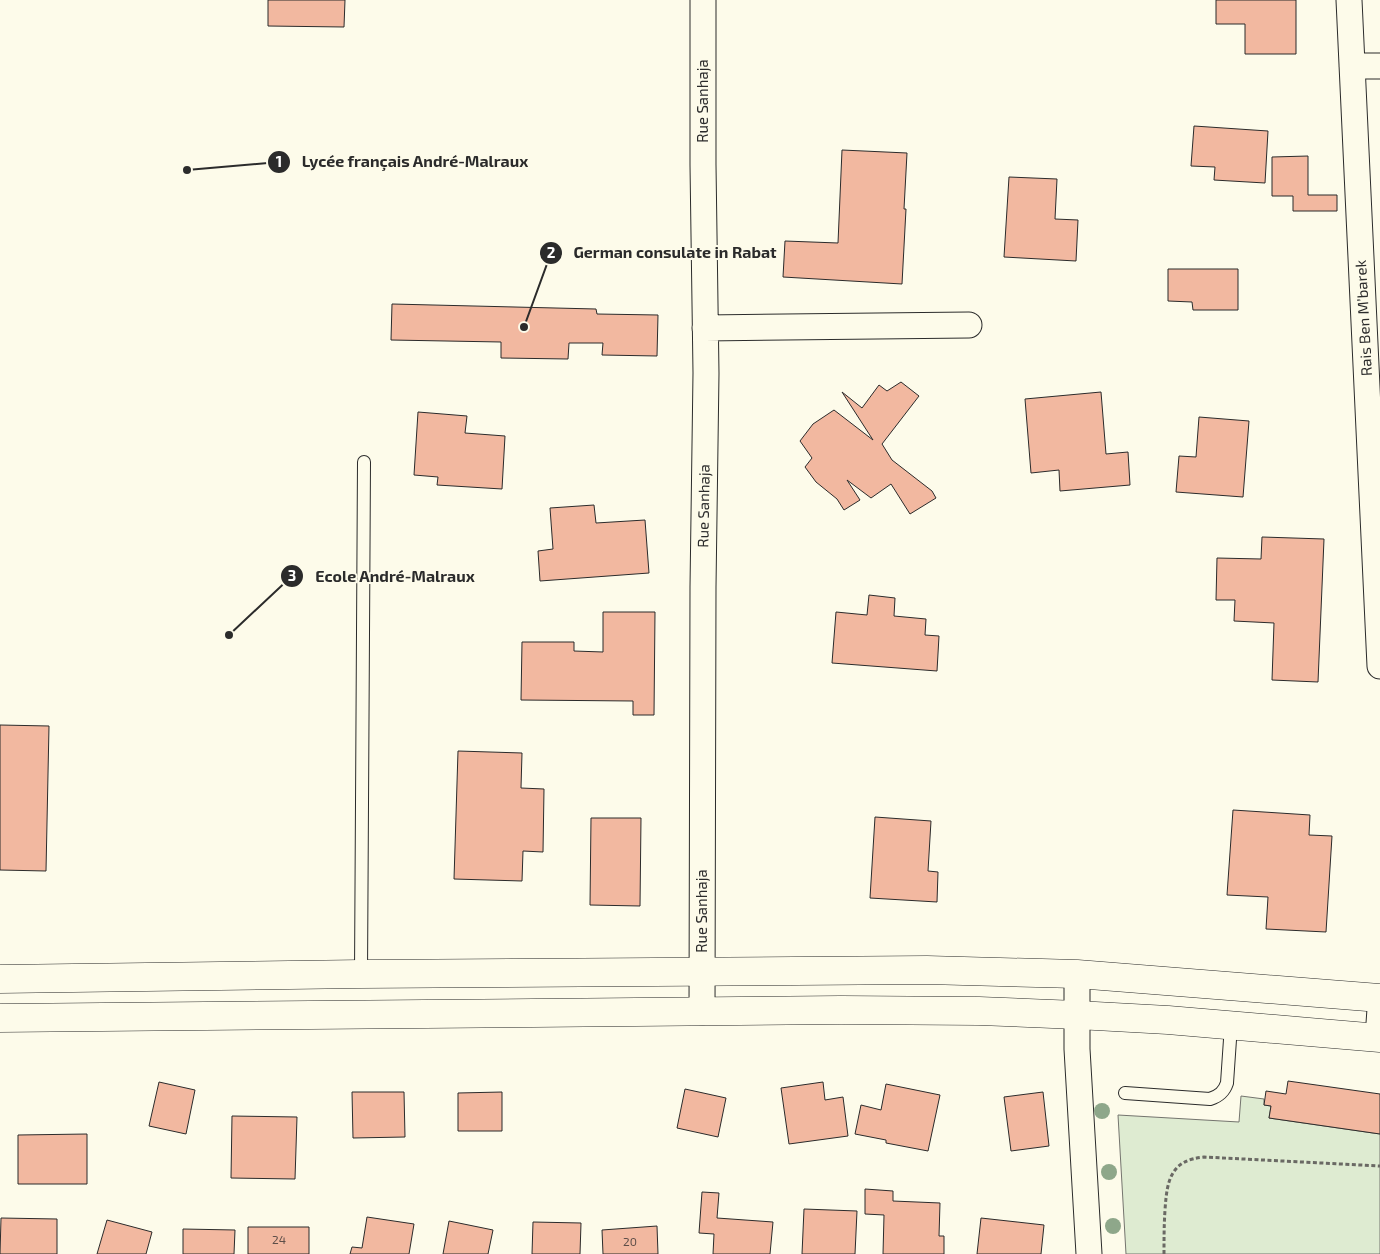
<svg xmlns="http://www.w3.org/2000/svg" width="1380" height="1254" viewBox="0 0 1380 1254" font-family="'Exo 2',sans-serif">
	<rect width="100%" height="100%" fill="#fdfbea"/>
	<!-- green -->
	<path fill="#deebd1" stroke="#74746e" d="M1241,1096L1264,1099V1105L1271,1106L1269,1118L1380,1134V1254H1126L1118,1115L1239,1122Z"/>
	<!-- building -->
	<path fill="#f2b8a0" stroke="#2b2b2b" d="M268,0H345L344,27L268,26Z
		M1216,0H1296V54H1245V24H1216Z
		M1194,126L1268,131L1265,183L1214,180L1215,167L1191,166Z
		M842,150L907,153L904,209H906L902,284L783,277L785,241L838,243Z
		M1308,156V195H1337V211H1293V196H1272V157Z
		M1009,177L1057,179L1055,219L1078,220L1076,261L1004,257Z
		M1168,269H1238V310H1193L1192,302L1168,301Z
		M392,304L596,309L597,314L658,315L657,356L602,355L603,343H569L568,359L501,358V342L391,340Z
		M901,382L919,396L882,444L892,460L932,491L936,498L910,514L891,484L871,498L847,480L860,500L844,510L837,499L816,482L805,467L812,458L800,441L813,424L834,410L873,440L842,392L862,408L879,385L887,391Z
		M1101,392L1106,454L1128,452L1130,485L1060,491L1059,470L1031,473L1025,399Z
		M418,412L467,416L465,433L505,436L502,489L437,485L438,477L414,475Z
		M1199,417L1249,421L1243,497L1176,492L1179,456L1196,457Z
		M594,505L596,523L645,520L649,573L540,581L538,551L553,549L550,508Z
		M1262,537L1324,539L1318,682L1272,680L1274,623L1234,621L1235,600H1216L1217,558L1261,559Z
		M869,595L895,598L894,616L926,619L925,635L939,636L937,671L832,663L836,612L867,615Z
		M603,612H655L654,715H633V701L521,700L522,642H574V651L603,652Z
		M0,725L49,726L46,871L0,870Z
		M458,751L522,753L521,788L544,789L543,852L523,851L522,881L454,879Z
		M1233,810L1310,815L1309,835L1332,836L1326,932L1266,929L1268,897L1227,895Z
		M875,817L931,821L928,871L938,872L937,902L870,898Z
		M591,818H641L640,906L590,905Z
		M1288,1081L1380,1094V1134L1269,1118L1271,1106L1264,1105L1266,1091L1286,1094Z
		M159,1082L195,1090L186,1134L149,1126Z
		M823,1082L825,1100L843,1097L848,1136L789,1144L781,1088Z
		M886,1084L940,1095L928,1151L886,1143V1140L855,1134L861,1105L881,1110Z
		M685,1089L726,1098L718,1137L677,1128Z
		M352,1092H404L405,1137L353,1138Z
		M502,1092V1131H458V1093Z
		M1043,1092L1049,1146L1011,1151L1004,1097Z
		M232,1116L297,1117L295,1179L231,1178Z
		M87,1134V1184H18V1135Z
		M865,1189L893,1191V1201L940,1203L939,1236H944V1254H883L884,1215L865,1214Z
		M702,1192L719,1193L717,1218L773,1222L770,1254H713L714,1234L699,1233Z
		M804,1209L857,1211L855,1254H802Z
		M367,1217L414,1224L409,1254H350L352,1247L362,1248Z
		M1,1218L57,1219V1254H0Z
		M981,1218L1044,1225L1041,1254H977Z
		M107,1220L152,1232L146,1254H97Z
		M449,1221L493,1230L488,1254H443Z
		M533,1222L581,1223L580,1254H532Z
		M657,1226L658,1254H603L602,1230Z
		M248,1227H309V1254H248Z
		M183,1229L235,1230L234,1254H183Z"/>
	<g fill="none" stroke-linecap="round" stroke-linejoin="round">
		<defs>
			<path id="service" d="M361,974L364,462
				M1125,1093L1210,1099C1219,1096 1224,1092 1227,1083L1231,1025"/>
			<path id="minor" d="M1349,0L1380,666
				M1352,66H1380
				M705,328L969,325
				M1077,974V1049L1089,1254
				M702,1012L703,587L706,373L703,165V0
				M1378,1038L1380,1009"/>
			<path id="tertiary" d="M0,979L361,974L927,970L1077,974L1380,998
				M0,1018L841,1010L979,1011L1077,1015L1168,1020L1380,1038"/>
		</defs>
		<!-- service casing -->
		<use href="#service" stroke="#2b2b2b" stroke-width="14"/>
		<!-- minor casing -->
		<use href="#minor" stroke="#2b2b2b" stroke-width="27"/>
		<!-- tertiary casing -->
		<use href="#tertiary" stroke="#2b2b2b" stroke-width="29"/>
		<!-- path -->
		<path stroke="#6a6964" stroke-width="3" stroke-dasharray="4 2.5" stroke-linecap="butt" d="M1164,1254C1164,1239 1164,1225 1165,1210C1167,1181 1170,1160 1204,1157L1380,1166"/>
		<!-- service -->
		<use href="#service" stroke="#fdfbea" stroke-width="12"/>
		<!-- minor -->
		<use href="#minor" stroke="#fdfbea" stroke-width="25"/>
		<!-- tertiary -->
		<use href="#tertiary" stroke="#fdfbea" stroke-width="28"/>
	</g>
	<!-- trees -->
	<g fill="#8ea78a">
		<circle cx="1102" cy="1111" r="8"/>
		<circle cx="1109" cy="1172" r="8"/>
		<circle cx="1113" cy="1226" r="8"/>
	</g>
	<g text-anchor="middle" stroke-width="4" stroke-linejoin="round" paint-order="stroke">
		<!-- number labels -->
		<g font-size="12" fill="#5d4e48">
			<text x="279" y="1244">24</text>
			<text x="630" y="1246">20</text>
		</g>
		<!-- street labels -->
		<g font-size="15" fill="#2b2b2b" stroke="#fdfbea">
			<text transform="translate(703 101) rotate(-90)" y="5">Rue Sanhaja</text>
			<text transform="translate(1364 318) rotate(-93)" y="5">Rais Ben M’barek</text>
			<text transform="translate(704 506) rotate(-89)" y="5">Rue Sanhaja</text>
			<text transform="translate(702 911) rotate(-90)" y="5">Rue Sanhaja</text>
		</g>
	</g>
	<!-- callouts -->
	<path fill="none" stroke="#2b2b2b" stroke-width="2" d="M187 170L279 162M524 327L551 253M229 635L292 576"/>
	<g fill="#2b2b2b" stroke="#fdfbea" stroke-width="2">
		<circle cx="187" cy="170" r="5"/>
		<circle cx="524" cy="327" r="5"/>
		<circle cx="229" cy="635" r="5"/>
		<circle cx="279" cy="162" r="12"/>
		<circle cx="551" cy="253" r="12"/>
		<circle cx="292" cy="576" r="12"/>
	</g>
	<g font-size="15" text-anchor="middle" font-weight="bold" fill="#fff">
		<text x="279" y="167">1</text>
		<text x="551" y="258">2</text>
		<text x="292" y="581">3</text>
	</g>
	<g font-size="16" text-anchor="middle" font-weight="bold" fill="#2b2b2b" stroke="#fdfbea" stroke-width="4" stroke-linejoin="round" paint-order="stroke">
		<text x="415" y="167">Lycée français André-Malraux</text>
		<text x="675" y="258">German consulate in Rabat</text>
		<text x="395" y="582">Ecole André-Malraux</text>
	</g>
</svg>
